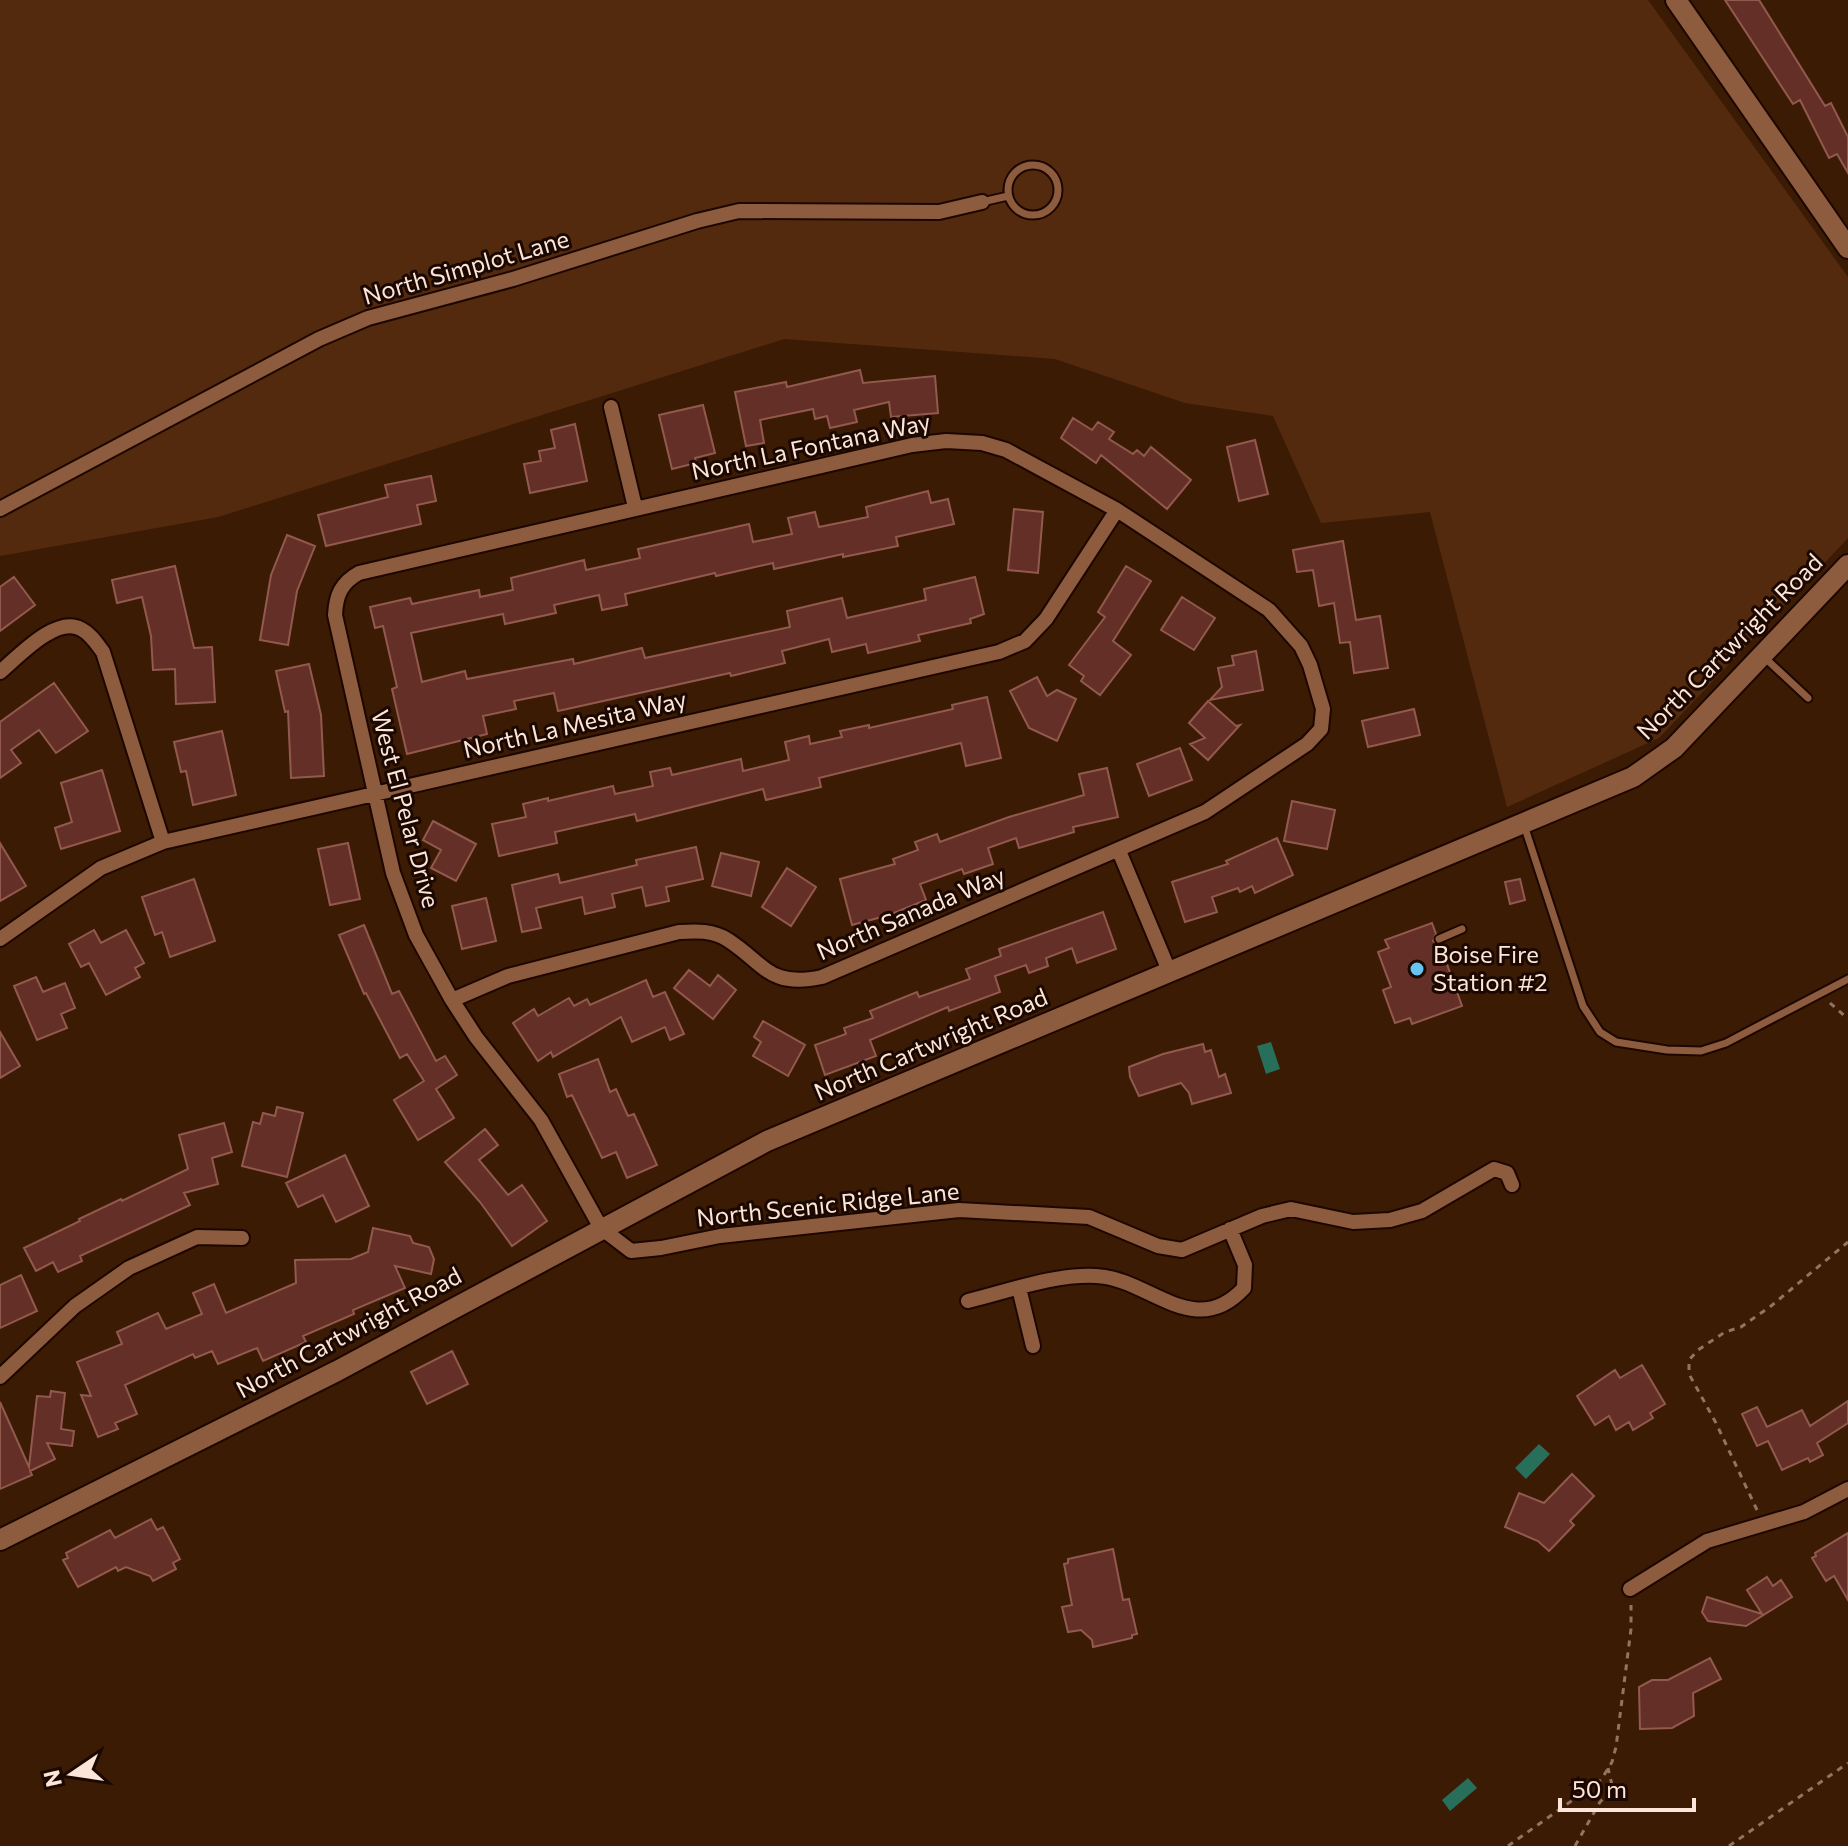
<svg xmlns="http://www.w3.org/2000/svg" width="1848" height="1846" viewBox="0 0 1848 1846" font-family="Commissioner,sans-serif">
	<rect width="100%" height="100%" fill="#3c1b04"/>
	<!-- green -->
	<path fill="#542a0f" d="M0,0H1648L1848,277V538L1659,738L1507,807L1430,512L1321,523L1273,416L1185,403L1055,359L784,339L218,517L0,556Z"/>
	<!-- water -->
	<path fill="#276f5b" d="M1271,1042L1280,1069L1266,1074L1257,1046Z
		M1539,1444L1550,1454L1526,1479L1515,1468Z
		M1468,1778L1477,1788L1450,1811L1442,1800Z"/>
	<!-- building -->
	<path fill="#632f26" stroke="#92594f" stroke-width="2" d="M1725,0H1759L1825,106L1831,103L1848,137V173L1837,154L1829,158L1800,100L1793,104Z
		M860,370L863,383L935,376L938,413L891,417L889,402L854,410L857,422L830,428L827,416L815,419L813,409L760,420L764,443L746,446L735,392L786,382L787,387Z
		M703,405L715,453L695,458L696,463L672,469L659,415Z
		M1073,418L1092,430L1098,422L1114,432L1109,439L1133,454L1137,450L1144,456L1151,447L1191,480L1167,509L1101,455L1096,463L1061,438Z
		M575,424L587,481L530,493L524,464L541,461L539,451L555,448L551,430Z
		M1255,440L1268,494L1239,501L1227,447Z
		M431,476L436,501L417,505L421,524L326,546L318,515L388,497L385,485Z
		M928,491L931,503L948,499L954,524L896,537L898,546L843,557V554L774,569L773,563L716,576L715,573L625,594L627,605L602,610L599,595L554,605L556,613L505,624L503,614L411,633L422,682L465,671L467,679L573,659L574,664L642,648L645,658L790,627L787,611L842,598L847,618L926,600L924,589L975,577L984,614L970,619L971,623L918,635L920,641L868,653L866,644L832,652L829,639L782,651L785,663L731,676L730,673L558,711L554,693L514,701L516,709L483,716L487,734L407,754L392,689L397,687L383,626L375,628L370,607L410,598L412,604L479,590L480,597L513,590L511,578L584,560L586,570L640,558L638,549L749,524L753,542L792,534L788,518L815,512L819,527L868,517L866,507Z
		M1014,509L1043,512L1038,573L1008,570Z
		M287,535L315,546L297,591L288,645L260,640L271,575Z
		M1343,541L1356,620L1380,616L1388,668L1354,673L1350,642L1340,643L1334,603L1319,606L1313,570L1297,572L1293,550Z
		M175,566L194,648L212,647L215,702L176,704L175,669L153,670L151,636L142,597L117,603L112,580Z
		M1126,566L1151,581L1113,641L1131,655L1100,695L1081,681L1084,676L1069,665L1105,617L1098,612Z
		M14,577L35,605L0,631V587Z
		M1182,597L1215,618L1194,650L1161,630Z
		M1256,651L1263,690L1210,700L1222,687L1218,668L1234,665L1232,656Z
		M309,664L321,715L324,776L291,778L288,711L285,712L276,671Z
		M1037,677L1047,696L1057,690L1076,699L1057,741L1029,728L1010,691Z
		M54,683L88,731L56,753L39,730L11,750L21,763L0,778V722Z
		M987,697L1001,758L966,766L961,743L819,778L821,787L766,800L763,789L637,821L635,814L555,832L557,843L499,856L492,824L526,817L523,804L548,798V801L613,786L615,794L653,786L650,772L670,768L672,775L741,759L743,771L789,760L785,742L809,736L810,744L842,737L840,731L869,725V728L953,709L952,705Z
		M1208,701L1236,726L1240,725L1208,760L1190,744L1205,738L1189,723Z
		M1414,709L1420,735L1368,747L1362,721Z
		M222,731L236,795L193,805L186,771L181,772L174,742Z
		M1180,748L1192,780L1149,796L1137,764Z
		M1107,768L1118,817L1073,827L1074,832L1019,848L1016,838L988,848L993,864L964,874L962,869L920,884L926,900L889,915L852,925L840,879L895,864L893,859L918,850L915,842L937,834L940,842L1009,817L1084,795L1079,774Z
		M102,770L120,831L61,849L55,828L72,822L61,783Z
		M1292,801L1335,810L1327,849L1284,841Z
		M433,821L476,844L456,881L431,868L441,850L423,840Z
		M1277,838L1293,875L1255,893L1252,886L1240,892L1238,888L1212,897L1217,912L1185,922L1172,882L1228,864L1226,861Z
		M0,843L26,886L0,901Z
		M348,843L360,899L330,905L318,849Z
		M696,847L703,879L666,887L669,901L646,906L642,887L612,894L615,907L585,914L582,897L536,908L541,928L522,932L512,885L558,874L560,883L637,865L636,860Z
		M721,853L759,862L751,896L712,886Z
		M787,868L816,887L791,926L762,907Z
		M194,879L215,941L170,957L162,932L155,935L142,897Z
		M1520,879L1525,900L1510,904L1505,882Z
		M486,898L496,941L462,949L452,906Z
		M1103,912L1116,949L1077,963L1072,948L1046,958L1048,966L1029,973L1026,965L995,976L1000,992L949,1011L948,1007L870,1040L876,1056L825,1075L815,1045L846,1034L844,1028L873,1018L870,1011L917,992L919,997L970,979L966,969L1001,956L999,949Z
		M1432,923L1436,934L1433,941L1440,945L1462,1006L1412,1024L1410,1018L1395,1023L1383,990L1391,987L1378,952L1389,948L1385,940Z
		M364,925L392,994L399,991L436,1061L445,1056L457,1075L436,1089L454,1118L418,1140L394,1100L424,1081L407,1054L400,1058L366,993L364,994L339,935Z
		M94,930L101,943L126,930L144,963L135,968L140,977L106,995L89,963L81,967L69,944Z
		M689,970L710,986L718,975L736,990L713,1019L674,988Z
		M36,977L43,992L65,983L75,1008L61,1014L67,1028L37,1040L14,986Z
		M646,980L653,997L665,992L684,1034L670,1040L665,1027L632,1042L621,1017L553,1057L551,1052L538,1061L513,1023L534,1009L538,1016L569,998L574,1006L587,999L590,1005Z
		M763,1021L805,1045L788,1076L753,1056L761,1042L754,1037Z
		M0,1032L20,1066L0,1078Z
		M1203,1044L1205,1052L1211,1050L1219,1077L1225,1074L1231,1093L1192,1104L1189,1093L1181,1083L1139,1096L1130,1077L1129,1067L1163,1054Z
		M598,1059L610,1092L616,1089L628,1116L634,1114L657,1165L627,1178L616,1152L602,1158L572,1095L567,1097L559,1074Z
		M277,1107L303,1113L287,1177L242,1166L253,1122L260,1124L263,1113L275,1116Z
		M224,1123L232,1152L212,1158L218,1184L184,1193L190,1205L80,1256L82,1261L58,1272L53,1262L36,1271L24,1248L80,1221L79,1219L121,1199L122,1201L188,1169L179,1135Z
		M485,1129L498,1145L479,1160L508,1195L522,1185L547,1221L512,1246L480,1202L445,1162Z
		M345,1155L369,1206L336,1222L323,1195L298,1207L286,1183Z
		M373,1228L410,1236L413,1243L429,1247L434,1259L431,1274L395,1266L405,1288L353,1310L354,1314L303,1336L306,1342L263,1361L257,1348L218,1364L212,1351L195,1358L193,1354L125,1385L137,1414L115,1423L118,1429L98,1437L81,1395L91,1396L77,1362L122,1344L117,1332L158,1313L166,1329L202,1314L193,1293L214,1284L226,1313L296,1283L295,1260L351,1259L368,1252Z
		M21,1275L37,1311L0,1328V1285Z
		M452,1351L468,1384L427,1404L411,1372Z
		M1642,1365L1665,1404L1650,1413L1653,1418L1633,1430L1629,1422L1616,1430L1609,1416L1595,1425L1577,1396L1615,1370L1620,1378Z
		M51,1391L65,1393L61,1429L74,1431L72,1446L47,1443L55,1459L30,1471L32,1475L0,1489V1402L29,1467L37,1396L50,1397Z
		M1848,1401V1423L1817,1443L1823,1455L1810,1462L1808,1458L1782,1470L1768,1441L1757,1446L1742,1414L1757,1407L1767,1427L1802,1410L1810,1426Z
		M1572,1474L1594,1496L1570,1521L1574,1525L1549,1551L1538,1541L1505,1527L1519,1493L1544,1503Z
		M151,1519L157,1530L163,1527L180,1559L173,1563L176,1569L153,1581L150,1576L126,1567L118,1571L116,1567L78,1587L63,1560L68,1558L66,1553L110,1530L115,1538Z
		M1848,1533V1600L1834,1576L1826,1581L1812,1558L1816,1556L1815,1553Z
		M1113,1549L1123,1600L1129,1599L1137,1634L1132,1635V1638L1093,1647L1092,1640L1081,1630L1068,1632L1062,1607L1072,1605L1064,1564L1068,1563V1559Z
		M1767,1577L1773,1586L1781,1580L1792,1597L1746,1626L1708,1621L1702,1612L1707,1597L1762,1614L1747,1590Z
		M1710,1658L1721,1679L1693,1693L1694,1716L1672,1728L1640,1729L1639,1687L1652,1680H1668Z"/>
	<g fill="none" stroke-linecap="round" stroke-linejoin="round">
		<defs>
			<path id="lane" d="M1008 190a25 25 0 1 1 50 0a25 25 0 1 1-50 0Z
				M982,202L1008,196
				M1764,657L1808,698
				M1524,825L1583,1006L1600,1032L1616,1042L1667,1050L1701,1051L1726,1043L1848,979
				M1439,939L1462,929"/>
			<path id="street" d="M611,407L635,507
				M0,509L319,339L368,318L513,279L697,221L739,211L939,212L982,202
				M0,672C18,657 56,615 81,629C91,634 97,644 103,652L163,842
				M1119,851L1170,973
				M0,939L101,868L163,842L999,652L1025,641L1046,619L1117,510
				M452,1000L508,976L679,932C696,931 713,930 728,940C766,965 769,988 822,977L1205,812L1307,744L1321,729L1323,709L1310,665L1301,646L1269,610L1117,510L1006,450L982,443L946,441L912,445L359,573C341,583 336,595 335,615L393,873L416,935L452,1000L476,1037L541,1120L601,1228L631,1251L661,1248L720,1236L959,1210L1089,1217L1158,1246L1182,1250L1262,1216L1291,1209L1353,1222L1390,1220L1422,1211L1494,1169L1507,1173L1512,1185
				M1019,1288L1033,1346
				M968,1301C1009,1291 1054,1274 1096,1276C1149,1278 1194,1342 1244,1288L1245,1265L1230,1229
				M0,1377L75,1306L129,1268L197,1237L242,1238
				M1630,1589L1707,1541L1804,1512L1848,1489"/>
			<path id="secondary" d="M1676,0L1848,248
				M0,1540L337,1371L767,1141L1633,777L1674,748L1848,565"/>
		</defs>
		<!-- lane casing -->
		<use href="#lane" stroke="#1d0700" stroke-width="11"/>
		<!-- street casing -->
		<use href="#street" stroke="#1d0700" stroke-width="18"/>
		<!-- secondary casing -->
		<use href="#secondary" stroke="#1d0700" stroke-width="24"/>
		<!-- path -->
		<path stroke="#917462" stroke-width="3" stroke-dasharray="6 6" stroke-linecap="butt" d="M1830,1003L1848,1019
			M1757,1510L1716,1423L1689,1374V1360L1698,1350L1725,1332L1741,1327L1771,1306L1848,1242
			M1508,1846L1601,1780L1612,1762L1616,1747L1631,1629V1605
			M1575,1846L1600,1802L1609,1793L1612,1785L1608,1768
			M1729,1846L1848,1763"/>
		<!-- lane -->
		<use href="#lane" stroke="#8d5c3e" stroke-width="7"/>
		<!-- street -->
		<use href="#street" stroke="#8d5c3e" stroke-width="14"/>
		<!-- secondary -->
		<use href="#secondary" stroke="#8d5c3e" stroke-width="20"/>
	</g>
	<!-- markers -->
	<circle fill="#67c4f0" stroke="#1b0901" stroke-width="3" cx="1417" cy="969" r="8"/>
	<g text-anchor="middle" stroke-width="6" stroke-linejoin="round" paint-order="stroke">
		<!-- street labels -->
		<g font-size="24" fill="#fde5d9" stroke="#1b0901">
			<text transform="translate(466 268) rotate(-16)" y="8">North Simplot Lane</text>
			<text transform="translate(811 447) rotate(-12)" y="8">North La Fontana Way</text>
			<text transform="translate(1730 647) rotate(-45)" y="8">North Cartwright Road</text>
			<text transform="translate(575 725) rotate(-13)" y="8">North La Mesita Way</text>
			<text transform="translate(405 809) rotate(75)" y="8">West El Pelar Drive</text>
			<text transform="translate(911 914) rotate(-23)" y="8">North Sanada Way</text>
			<text transform="translate(931 1045) rotate(-23)" y="8">North Cartwright Road</text>
			<text transform="translate(828 1205) rotate(-6)" y="8">North Scenic Ridge Lane</text>
			<text transform="translate(349 1333) rotate(-28)" y="8">North Cartwright Road</text>
		</g>
		<!-- poi labels -->
		<g font-size="24" fill="#fde5d9" stroke="#1b0901" text-anchor="start">
			<text x="1433" y="963">Boise Fire<tspan x="1433" dy="28">Station #2</tspan></text>
		</g>
	</g>
	<!-- north arrow -->
	<g transform="translate(72 1774) rotate(257)" stroke="#1b0901" stroke-width="6" paint-order="stroke">
	<path d="M0-6L14 30L0 20L-14 30Z" fill="#fde5d9"/>
	<text y="-12" font-size="22" font-weight="bold" text-anchor="middle" fill="#fde5d9">N</text>
	</g>
	<!-- scale -->
	<path d="M1560 1798v12h134v-12" fill="none" stroke="#fde5d9" stroke-width="4"/>
	<text x="1572" y="1798" font-size="24" fill="#fde5d9" stroke="#1b0901" stroke-width="6" paint-order="stroke">50 m</text>
</svg>
